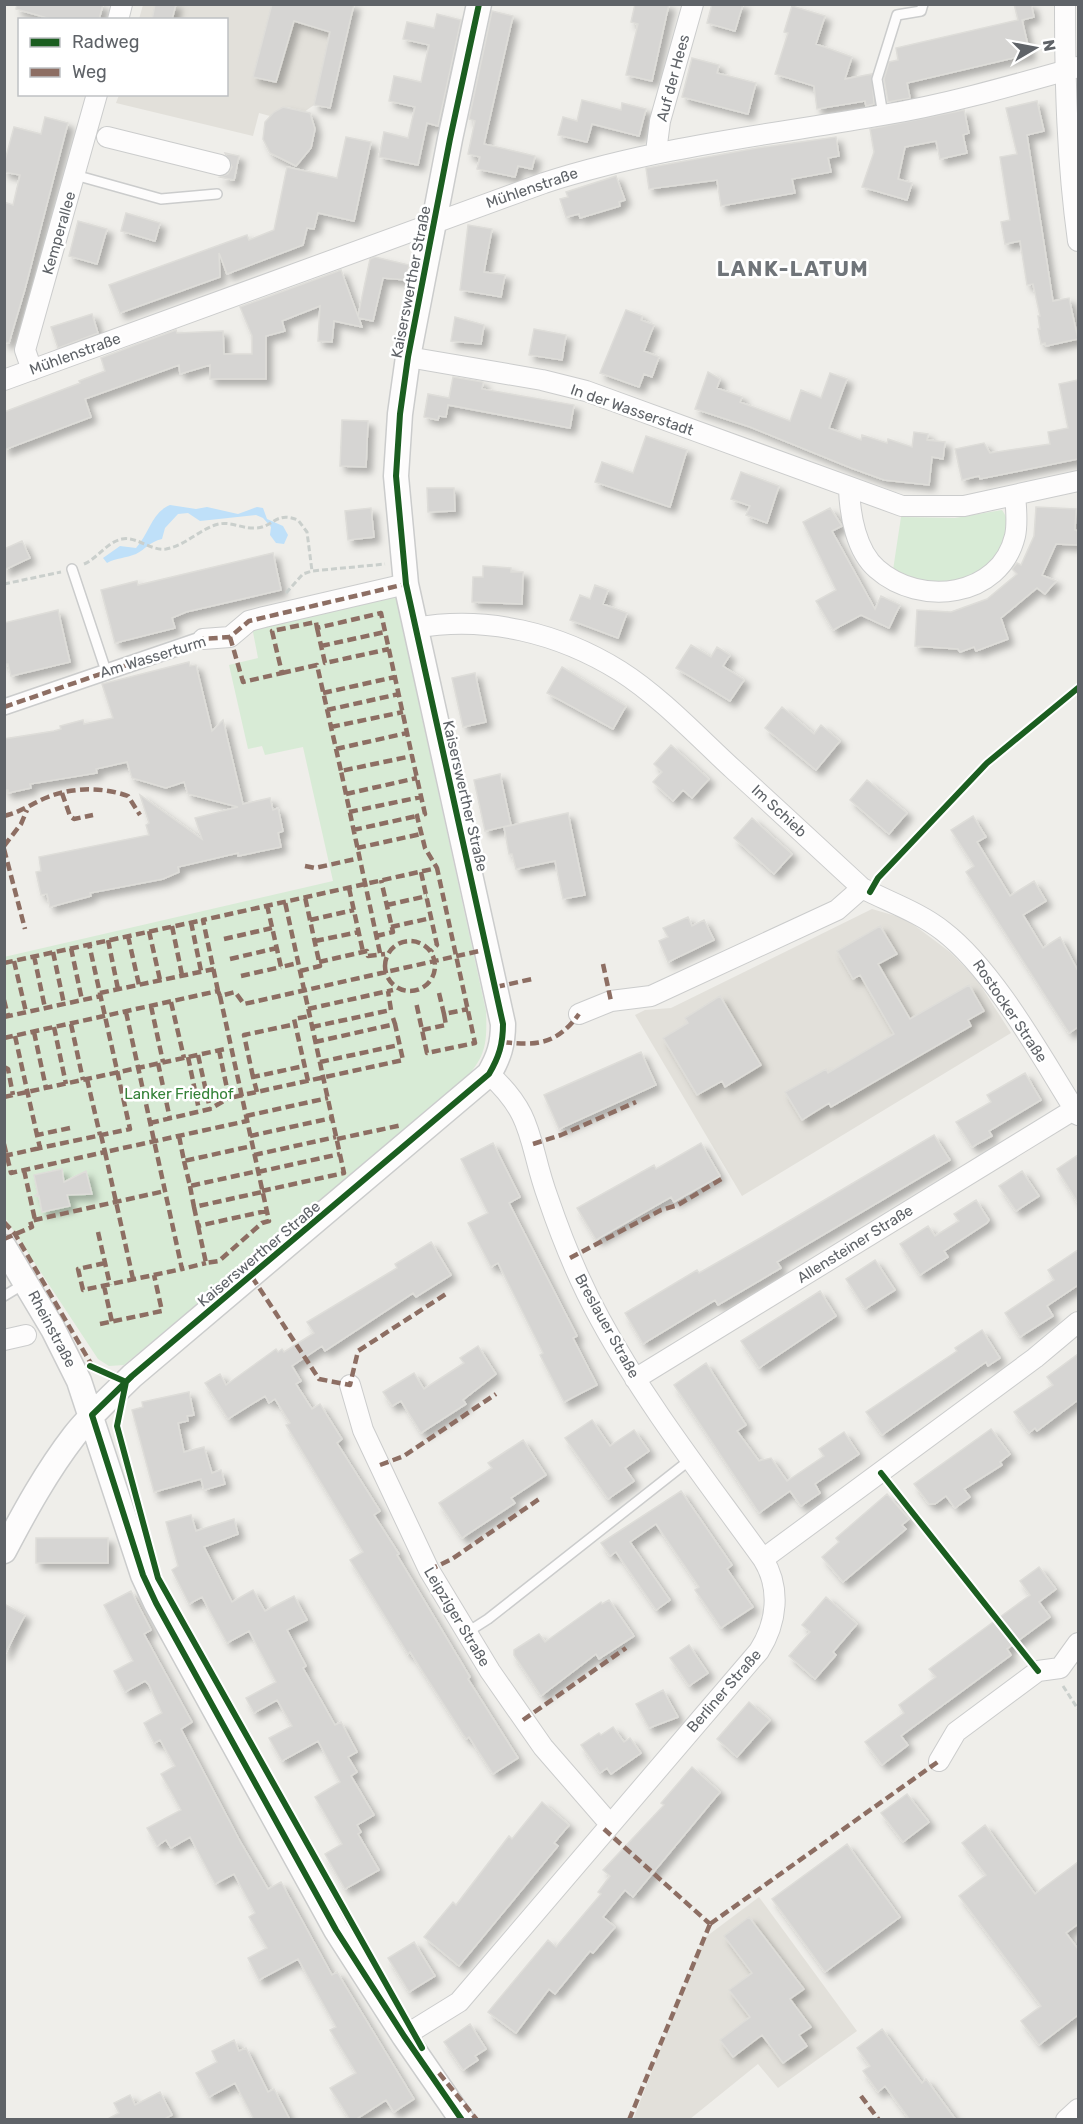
<svg xmlns="http://www.w3.org/2000/svg" width="1083" height="2124" viewBox="0 0 1083 2124" font-family="Rubik,sans-serif">
	<defs>
		<filter id="shadow"><feDropShadow dx="5.5" dy="5.5" stdDeviation="3" flood-color="#0004"/></filter>
	</defs>
	<rect width="100%" height="100%" fill="#efeeea"/>
	<!-- education -->
	<path fill="#e2e0da" d="M143,5H336L314,105L304,112L287,107L270,116L259,113L253,136L116,103L119,95L226,94V20L139,19Z
		M872,909L906,919L950,952L975,977L1011,1033L742,1196L635,1015L645,1010L671,1008Z
		M759,1897L857,2031L778,2088L758,2064L690,2119L633,2120L703,1939Z"/>
	<!-- green -->
	<path fill="#d8ebd6" d="M1002,510C1009,520 1010,528 1005,540C992,571 967,582 936,583C930,583 922,584 917,583C909,581 900,574 893,570L901,517L955,518Z
		M395,594L486,1011C488,1055 482,1060 454,1092L124,1365L109,1366L98,1359L5,1218L4,957L333,881L303,747L265,755L262,746L248,749L229,665L258,658L252,627Z"/>
	<!-- water -->
	<path fill="#bfe0f9" d="M170,505L196,509L207,507L238,514L257,507L263,508L267,519L283,526L288,535L284,544L276,543L270,535L271,527L263,518L256,515L200,521L188,513L178,514L165,528L162,539C149,542 146,549 136,554C126,558 116,558 107,563L103,558L120,546L136,548C149,534 152,512 170,505Z"/>
	<!-- building -->
	<path fill="#d6d5d3" stroke="#deddd9" stroke-width="1.5" filter="url(#shadow)" d="M17,4H103L99,20H54L16,9Z
		M155,4H176L172,20H152Z
		M272,4H354L330,108L314,105L330,32L294,21L276,82L253,77Z
		M635,4H669L652,81L626,75L638,24L631,22Z
		M712,4H743L735,31L707,23Z
		M1014,4H1031L1034,17L1022,20L1030,54L907,83L910,98L888,102L884,79L889,62L898,60L896,48L1018,20Z
		M792,6L825,16L816,44L852,57L845,79L872,74L874,104L866,106L865,101L817,109L814,86L775,74L788,33L784,32Z
		M492,11L513,16L484,144L535,156L532,169L518,166L515,177L477,169L480,157L468,154L475,121L469,119Z
		M437,14L461,20L438,126L427,123L418,165L379,157L384,132L408,138L415,107L389,101L394,76L421,82L429,45L403,39L407,22L434,28Z
		M692,58L719,65L717,73L756,83L748,114L682,97Z
		M582,100L621,110L622,103L646,109L639,136L592,124L587,142L558,135L563,117L577,121Z
		M1037,101L1044,131L1027,135L1053,301L1069,298L1078,339L1046,346L1045,343L1041,344L1038,329H1040L1038,316H1040L1033,284L1027,285L1020,241L1005,244L1001,222L1010,220L1000,157L1017,154L1006,108Z
		M283,107L310,113L315,129L311,148L296,166L270,153L263,139L265,122L274,112Z
		M964,110L969,133L963,135L967,153L940,159L936,141L905,147L898,179L912,183L907,200L862,187L874,152L870,129Z
		M45,117L68,123L25,289L9,343L4,342V202L13,205L20,175L4,172V164L14,127L41,134Z
		M346,137L371,142L354,221L318,213L314,229L307,228L303,245L227,274L219,253L220,277L120,313L109,285L247,235L249,240L274,230L287,167L337,178Z
		M836,137L839,156L828,158L831,172L792,179L795,193L721,206L717,180L649,189L646,168L757,148Z
		M225,153L239,156L234,180L220,177L228,174L232,167Z
		M616,176L625,200L619,202L620,206L580,218L579,214L566,217L560,199L568,197L566,192Z
		M126,213L160,223L155,241L121,231Z
		M78,221L107,229L97,264L69,256Z
		M468,225L492,229L484,272L505,275L501,297L460,290Z
		M375,257L409,265L406,280L383,278L373,321L359,318L362,327L334,321L332,342L318,341L320,306L282,321L285,331L266,336V379H210V365L180,374L179,365L85,399L91,417L4,450V412L80,383L79,381L105,371L101,358L143,342L176,330L177,333L223,331L224,354H252V336L240,307L341,270L358,316L370,259Z
		M626,310L642,316L641,320L654,325L644,351L659,357L652,377L644,374L639,387L600,373Z
		M92,314L98,333L58,348L51,327Z
		M455,317L484,325L481,344L451,341Z
		M534,329L566,335L562,360L529,355Z
		M708,372L720,379L717,388L742,397L740,402L790,421L801,390L821,398L830,373L847,379L829,428L861,440L862,435L887,443L888,439L912,447L914,432L928,434L927,440L945,442L943,459L932,457L929,485L884,480L851,468L750,427L695,409Z
		M453,377L483,382L482,389L574,405L570,428L448,405L446,417L439,416L438,420L424,417L428,394L449,398Z
		M1078,380V459L980,479L979,476L962,480L955,449L984,443L990,453L1050,444L1048,432L1068,428L1059,384Z
		M342,420L368,421L366,467L340,466Z
		M646,436L687,450L670,507L595,482L602,462L633,473Z
		M741,472L779,486L767,523L746,515L750,506L731,499Z
		M427,488H454L455,511L428,512Z
		M1036,507L1076,509L1075,530L1078,531V545L1056,544L1042,575L1056,581L1045,594L1037,588L1001,618L1008,639L976,651L974,647L960,652L958,649L915,646L917,610L951,612L987,599L1017,574L1012,569L1017,563L1021,565L1034,536Z
		M371,508L374,537L348,540L345,511Z
		M830,508L842,526L832,531L875,609L881,596L900,605L889,628L861,615L833,630L816,601L836,590L803,522Z
		M22,541L30,558L4,570V549Z
		M273,553L281,590L186,612L172,618L175,628L115,643L101,590L137,581L138,585Z
		M483,566L511,568V572H523L522,604L472,602L473,577H483Z
		M595,585L608,590L603,604L627,613L618,638L570,620L580,595L590,599Z
		M58,610L70,662L11,676L8,664H4V623Z
		M691,645L711,657L717,647L730,655L723,666L744,680L730,701L676,668Z
		M189,662L190,666L196,665L212,731L223,720L243,804L270,798L273,810L278,808L283,831L278,833L281,847L238,856V853L178,867L179,872L163,879L90,893L91,896L50,907L47,894L41,895L36,872L41,871L39,857L149,835L146,825L149,823L140,795L202,839L195,818L238,807L188,794L184,782L166,788L132,778L127,762L96,769L97,773L30,784L31,788L8,793V790H4V739L54,731L61,729L60,726L83,720L84,724L113,718L102,684Z
		M562,667L626,706L613,729L547,693Z
		M475,673L486,722L463,727L452,678Z
		M782,707L814,734L821,725L840,741L816,770L765,728Z
		M671,745L709,779L692,798L683,790L673,801L653,782L662,772L654,764Z
		M500,774L511,825L485,831L474,780Z
		M867,780L907,813L889,834L850,800Z
		M568,813L585,895L563,899L555,861L516,869L512,854H509L504,827Z
		M973,816L986,837L977,842L1010,896L1034,881L1046,901L1023,915L1043,948L1060,937L1078,971V1027L1069,1033L966,872L974,866L951,830Z
		M752,818L792,854L774,874L734,838Z
		M688,917L692,926L704,920L714,940L668,962L659,941L668,937L663,928Z
		M880,926L897,954L878,964L910,1019L969,985L984,1011L968,1020L971,1026L831,1107L829,1103L802,1120L785,1092L826,1069L828,1073L894,1034L860,975L853,979L837,951Z
		M720,996L761,1065L725,1087L722,1081L697,1095L663,1038L688,1023L685,1018Z
		M641,1052L656,1085L559,1129L544,1095Z
		M1025,1073L1041,1100L989,1131L992,1136L972,1147L956,1122L991,1102L987,1095Z
		M934,1135L950,1160L777,1262L781,1268L718,1305L715,1300L643,1344L625,1313L697,1270L699,1273L762,1237Z
		M493,1143L520,1197L509,1203L577,1336L573,1338L597,1385L564,1402L540,1355L543,1353L498,1263L491,1267L468,1223L488,1213L461,1159Z
		M701,1143L720,1176L674,1202L671,1197L596,1240L577,1208L654,1165L656,1169Z
		M1078,1155V1203L1057,1169Z
		M62,1169L64,1182L86,1171L92,1194L67,1195L70,1206L42,1212L39,1196H34L38,1194L34,1175Z
		M1022,1171L1039,1196L1016,1211L999,1186Z
		M976,1200L989,1220L987,1223L944,1251L948,1257L920,1275L900,1244L928,1226L935,1236L959,1221L954,1214Z
		M431,1242L451,1275L416,1297L413,1293L325,1351L322,1346L292,1366L301,1381L296,1384L312,1409L320,1404L342,1439L337,1443L380,1511L374,1515L399,1554L397,1555L470,1677L468,1679L518,1758L493,1774L469,1737L466,1739L410,1652L408,1654L350,1560L363,1552L286,1425L290,1423L275,1399L269,1403L265,1396L228,1419L205,1383L220,1374L226,1385L276,1349L278,1352L282,1349L284,1352L314,1333L307,1322L397,1268L395,1264Z
		M1078,1250V1285L1047,1306L1053,1316L1020,1337L1005,1313L1054,1280L1048,1270Z
		M875,1260L895,1290L865,1309L846,1279Z
		M820,1291L836,1316L759,1368L741,1341Z
		M982,1330L1000,1358L988,1366L986,1362L882,1435L866,1412L957,1351L955,1348Z
		M478,1346L496,1374L463,1400L466,1404L421,1433L401,1401L392,1406L383,1392L414,1373L424,1389L464,1363L460,1358Z
		M1078,1354V1400L1037,1431L1035,1428L1029,1433L1014,1412L1053,1385L1047,1377Z
		M706,1363L746,1425L737,1431L759,1461L771,1458L787,1481L824,1456L819,1449L844,1432L859,1454L815,1484L820,1493L801,1506L790,1491L759,1513L674,1385Z
		M189,1392L194,1415L187,1416L188,1421L178,1423L184,1452L204,1447L212,1473L221,1470L225,1484L204,1490L201,1479L154,1492L132,1410L143,1407L142,1402Z
		M592,1420L610,1446L634,1430L649,1451L625,1468L634,1481L608,1499L565,1438Z
		M991,1429L1010,1454L1000,1462L1002,1465L964,1489L970,1497L955,1508L946,1496L935,1504H929L914,1484Z
		M523,1440L546,1475L511,1498L515,1503L462,1538L439,1503L492,1468L488,1463Z
		M681,1491L732,1565L727,1569L753,1607L721,1628L695,1590L699,1587L656,1524L630,1542L670,1600L656,1610L616,1552L610,1556L601,1543Z
		M887,1494L909,1519L902,1525L906,1529L843,1582L822,1557L839,1542L836,1538Z
		M191,1515L196,1531L234,1519L238,1534L204,1547L232,1602L253,1590L265,1611L294,1596L307,1620L287,1630L306,1666L303,1668L335,1725L341,1722L357,1752L348,1757L357,1772L351,1776L374,1815L357,1825L361,1832L358,1834L379,1870L345,1889L325,1854L342,1844L315,1797L340,1782L318,1741L282,1761L269,1738L292,1726L277,1700L254,1713L246,1698L276,1682L249,1631L227,1643L202,1597L189,1604L172,1570L178,1566L166,1522Z
		M36,1538H108V1563H36Z
		M1039,1567L1056,1589L1039,1602L1050,1617L1007,1649L1011,1655L901,1736L908,1745L882,1765L865,1742L904,1713L899,1705L936,1677L929,1669L1030,1595L1020,1581Z
		M131,1591L151,1630L144,1634L192,1722L181,1729L241,1843L268,1889L281,1882L332,1975L337,1972L414,2099L394,2112L386,2100L355,2120H350L330,2088L356,2073L330,2030L336,2027L298,1959L259,1980L248,1958L267,1948L249,1917L255,1913L234,1874L215,1884L190,1837L171,1848L166,1840L157,1846L147,1828L181,1810L161,1774L175,1766L160,1740L154,1743L144,1723L162,1713L149,1685L145,1681L125,1692L114,1671L133,1661L104,1605Z
		M826,1597L857,1624L833,1652L836,1655L815,1679L789,1656L810,1632L802,1625Z
		M609,1600L634,1636L599,1659L596,1654L541,1696L514,1655V1650L539,1634L545,1642L601,1602L602,1604Z
		M4,1604L25,1615L4,1656Z
		M689,1645L708,1673L689,1686L670,1658Z
		M663,1690L678,1717L649,1728L636,1704Z
		M749,1702L770,1720L737,1757L717,1739Z
		M613,1727L624,1742L630,1738L641,1753L611,1774L607,1768L600,1773L581,1745L599,1733L601,1735Z
		M692,1767L720,1792L633,1897L625,1890L603,1917L615,1927L593,1953L590,1951L555,1994L549,1989L516,2033L488,2012L548,1940L556,1947L601,1894L598,1892L610,1876L603,1870L664,1805L661,1803Z
		M907,1794L929,1822L903,1842L881,1813Z
		M542,1802L569,1825L554,1843L558,1846L459,1966L424,1937L453,1902L456,1905L509,1836L512,1839Z
		M985,1825L1035,1894L1078,1862V1924L1066,1933L1078,1949V2015L1039,2045L1021,2021L1041,2006L959,1896L986,1875L962,1843Z
		M847,1844L900,1917L825,1972L772,1899Z
		M749,1917L804,1989L790,1999L811,2027L799,2035L807,2046L783,2063L762,2035L733,2057L720,2040L750,2017L729,1990L752,1973L724,1936Z
		M414,1942L435,1976L409,1992L388,1958Z
		M470,2024L486,2049L475,2056L478,2060L463,2070L444,2042Z
		M882,2029L922,2083L926,2079L956,2120H910L885,2086L878,2092L863,2071L870,2066L857,2048Z
		M234,2040L239,2051L246,2048L268,2092L274,2089L290,2120H254L235,2083L209,2097L196,2073L217,2062L212,2051Z
		M160,2092L172,2115L163,2120H106L119,2113L114,2103L130,2095L135,2105Z"/>
	<g fill="none" stroke-linecap="round" stroke-linejoin="round">
		<defs>
			<path id="service" d="M883,115L877,79L897,15L921,11L923,4
				M75,175L161,199L217,194
				M72,569L106,671
				M4,1296L24,1284
				M466,1633L488,1619L691,1459"/>
			<path id="pedestrian" d="M4,707L203,639"/>
			<path id="minor" d="M1065,4C1065,83 1067,162 1078,241
				M118,20L122,4
				M107,137L220,165
				M656,152L660,121L693,4
				M408,357L542,380L586,391L902,506H964L1078,481
				M32,370L25,350L97,94
				M4,380L544,183C655,147 769,135 883,115C949,104 1014,85 1078,67
				M849,489C850,515 856,551 877,569C920,607 1000,598 1015,536C1018,522 1016,508 1015,495
				M415,628C486,615 559,633 620,671C661,697 699,738 734,770C777,809 820,849 862,888L837,910L651,996L611,1001L579,1014
				M203,639L230,637L249,621L264,617L406,584
				M862,888C889,902 919,912 943,931C995,971 1042,1058 1078,1115
				M489,1074C536,1116 528,1144 548,1198C562,1239 579,1281 600,1319C646,1404 707,1481 763,1559
				M4,1340L26,1335
				M635,1379L1075,1109
				M350,1385L363,1430L429,1570L490,1671L543,1747L609,1823
				M939,1761L956,1732L1038,1671L1060,1668L1078,1643
				M404,2036L459,2002L759,1651C777,1623 781,1588 763,1559L1035,1358L1078,1322
				M1066,2120L1078,2109"/>
			<path id="tertiary" d="M4,1247L53,1329L79,1381L143,1575L156,1603L336,1930L404,2036L462,2120
				M4,1551C25,1511 47,1471 74,1436C91,1414 113,1395 132,1376L489,1074C499,1057 503,1044 503,1024L406,584L396,476L400,414L408,357L450,139L479,4"/>
		</defs>
		<!-- service casing -->
		<use href="#service" stroke="#cbcccc" stroke-width="12"/>
		<!-- pedestrian casing -->
		<use href="#pedestrian" stroke="#cbcccc" stroke-width="18"/>
		<!-- minor casing -->
		<use href="#minor" stroke="#cbcccc" stroke-width="22"/>
		<!-- tertiary casing -->
		<use href="#tertiary" stroke="#cbcccc" stroke-width="27"/>
		<!-- path -->
		<path stroke="#cacfcc" stroke-width="3" stroke-dasharray="6 3" stroke-linecap="butt" d="M84,564C98,558 107,542 122,539C137,536 150,551 166,549C184,546 198,531 215,525C230,520 241,529 256,528C274,527 275,511 298,520L307,532L312,571L385,564
			M4,584L61,572
			M286,593L303,574L312,571
			M1063,1686L1078,1709"/>
		<!-- service -->
		<use href="#service" stroke="#fdfcfc" stroke-width="9"/>
		<!-- pedestrian -->
		<use href="#pedestrian" stroke="#fdfcfc" stroke-width="15"/>
		<!-- minor -->
		<use href="#minor" stroke="#fdfcfc" stroke-width="20"/>
		<!-- tertiary -->
		<use href="#tertiary" stroke="#fdfcfc" stroke-width="24"/>
		<!-- quiet -->
		<path stroke="#8d6e63" stroke-width="4.5" stroke-dasharray="9 4.5" stroke-linecap="butt" d="M317,628L325,663L389,649
			M230,637L243,682L282,673L272,631L316,622L317,628L381,613L412,756
			M321,646L385,632
			M282,673L317,665L341,771
			M323,693L395,677
			M4,707L203,639L230,637L249,621L406,584
			M327,710L399,694
			M331,727L403,712
			M336,749L407,733
			M62,793L70,816L74,819L93,815
			M346,794L417,778
			M349,812L421,797
			M4,816C22,812 32,803 48,797C73,787 103,787 128,796L140,815
			M353,830L417,816
			M4,846L21,824L27,810
			M357,848L421,834
			M4,849L25,929
			M305,866L315,868L360,858
			M421,872L437,945L431,951
			M349,888L363,952
			M267,905L281,967L298,963
			M387,905L427,896
			M310,920L354,910
			M191,922L201,971
			M172,926L182,975
			M391,927L431,918
			M149,931L160,980
			M128,936L139,985
			M376,936L393,932L381,880
			M224,939L272,928
			M108,940L118,989
			M385 966a25 25 0 1 1 50 0a25 25 0 1 1-50 0Z
			M315,941L359,932
			M71,948L82,1000
			M53,952L64,1004
			M380,953L341,771L412,756L425,814L417,816L425,848L437,868
			M34,956L45,1008
			M230,959L277,948
			M14,961L26,1012
			M319,962L367,951L368,956L385,954
			M4,963L203,920
			M603,964L611,1001
			M300,971L320,966L305,897
			M241,976L281,967
			M496,987L532,979
			M218,991L203,920L437,868L475,1043L427,1053L416,1002
			M100,993L214,969
			M439,993L444,1014
			M4,1000L8,1016
			M171,1002L184,1058
			M151,1006L163,1062
			M308,1009L393,990
			M126,1012L182,1269L206,1263
			M4,1017L101,996
			M71,1024L83,1080
			M54,1027L66,1084
			M312,1027L391,1010L388,991
			M422,1030L446,1025L444,1014L468,1009
			M34,1032L46,1088
			M15,1036L37,1135
			M4,1038L218,991L220,996L235,992L244,1004L488,949
			M315,1042L395,1024L393,1018
			M503,1042C538,1046 557,1044 579,1014
			M219,1050L229,1098L403,1060L395,1024
			M198,1055L210,1109
			M188,1057L199,1110
			M320,1062L399,1045
			M158,1063L170,1119
			M4,1067L8,1069L13,1095
			M253,1077L244,1035L296,1024
			M87,1079L100,1135
			M308,1081L294,1019L310,1016
			M257,1092L253,1077L304,1066
			M4,1097L225,1049
			M246,1116L328,1098
			M150,1123L210,1109L229,1098
			M70,1128L37,1135L40,1148L130,1129L89,944
			M179,1136L184,1161L252,1146
			M250,1136L332,1118
			M337,1139L402,1125
			M4,1144L11,1173L105,1152L101,1135
			M533,1144L561,1135L636,1102
			M254,1155L336,1137
			M4,1156L40,1148
			M184,1161L190,1186L258,1171
			M24,1170L35,1220
			M258,1172L340,1154
			M190,1186L194,1207L262,1192
			M262,1191L344,1173L285,902
			M194,1207L198,1226L266,1211
			M4,1222L15,1234L93,1367
			M198,1226L206,1263L219,1261L262,1223L269,1221L220,996
			M98,1232L110,1285
			M4,1239L32,1227L30,1221L165,1191
			M570,1258L661,1210L678,1205L723,1178
			M105,1263L78,1269L83,1290L182,1269
			M252,1277L319,1379L350,1385L358,1351L446,1294
			M133,1279L105,1152L247,1121
			M104,1286L112,1322
			M100,1324L162,1311L154,1275
			M380,1465L404,1456L496,1394
			M429,1570L452,1559L542,1497
			M523,1720L626,1648
			M604,1829L710,1924
			M710,1924L939,1761
			M439,2073L477,2120
			M861,2096L879,2120
			M629,2120L710,1924"/>
		<defs>
			<path id="cycleway" d="M870,892L878,878L987,763L1078,688
				M90,1366L126,1382L117,1426L158,1578L422,2048
				M881,1473L1038,1671
				M462,2120L404,2036L336,1930L156,1603L143,1575L92,1415L132,1376L489,1074C499,1057 503,1044 503,1024L406,584L396,476L400,414L408,357L450,139L479,4"/>
		</defs>
		<!-- cycleway casing -->
		<use href="#cycleway" stroke="#fff" stroke-width="10"/>
		<!-- cycleway -->
		<use href="#cycleway" stroke="#1b5e20" stroke-width="6"/>
	</g>
	<g text-anchor="middle" stroke-width="5" stroke-linejoin="round" paint-order="stroke">
		<!-- street labels -->
		<g font-size="15" fill="#5f6368" stroke="#fff">
			<text transform="translate(673 78) rotate(-75)" y="5">Auf der Hees</text>
			<text transform="translate(532 188) rotate(-19)" y="5">Mühlenstraße</text>
			<text transform="translate(59 233) rotate(-74)" y="5">Kemperallee</text>
			<text transform="translate(411 282) rotate(-79)" y="5">Kaiserswerther Straße</text>
			<text transform="translate(75 354) rotate(-20)" y="5">Mühlenstraße</text>
			<text transform="translate(632 410) rotate(19)" y="5">In der Wasserstadt</text>
			<text transform="translate(153 657) rotate(-17)" y="5">Am Wasserturm</text>
			<text transform="translate(465 796) rotate(77)" y="5">Kaiserswerther Straße</text>
			<text transform="translate(779 811) rotate(43)" y="5">Im Schieb</text>
			<text transform="translate(1010 1011) rotate(56)" y="5">Rostocker Straße</text>
			<text transform="translate(855 1244) rotate(-32)" y="5">Allensteiner Straße</text>
			<text transform="translate(259 1254) rotate(-40)" y="5">Kaiserswerther Straße</text>
			<text transform="translate(607 1326) rotate(61)" y="5">Breslauer Straße</text>
			<text transform="translate(52 1329) rotate(62)" y="5">Rheinstraße</text>
			<text transform="translate(457 1617) rotate(59)" y="5">Leipziger Straße</text>
			<text transform="translate(724 1691) rotate(-49)" y="5">Berliner Straße</text>
		</g>
		<!-- park labels -->
		<g font-size="15" fill="#348238" stroke="#fff">
			<text x="179" y="1099">Lanker Friedhof</text>
		</g>
		<!-- district labels -->
		<g font-size="21" font-weight="bold" letter-spacing="1.5" fill="#70757a" stroke="#fff">
			<text x="793" y="276">LANK-LATUM</text>
		</g>
	</g>
	<!-- border -->
	<rect width="1083" height="2124" fill="none" stroke="#5f6368" stroke-width="12"/>
	<!-- legend -->
	<rect x="18" y="18" width="210" height="78" fill="#ffffff" stroke="#bfc1c3" stroke-width="1.5"/>
	<rect x="30" y="38" width="30" height="9" fill="#1b5e20" stroke="#bfc1c3" stroke-width="1.5"/>
	<text x="72" y="48" font-size="18" fill="#5f6368">Radweg</text>
	<rect x="30" y="68" width="30" height="9" fill="#8d6e63" stroke="#bfc1c3" stroke-width="1.5"/>
	<text x="72" y="78" font-size="18" fill="#5f6368">Weg</text>
	<!-- north arrow -->
	<g transform="translate(1035 48) rotate(80)" stroke="#ffffff" stroke-width="4.5" paint-order="stroke">
	<path d="M0-4.5L10 22L0 15L-10 22Z" fill="#5f6368"/>
	<text y="-9" font-size="16" font-weight="bold" text-anchor="middle" fill="#5f6368">N</text>
	</g>
</svg>
